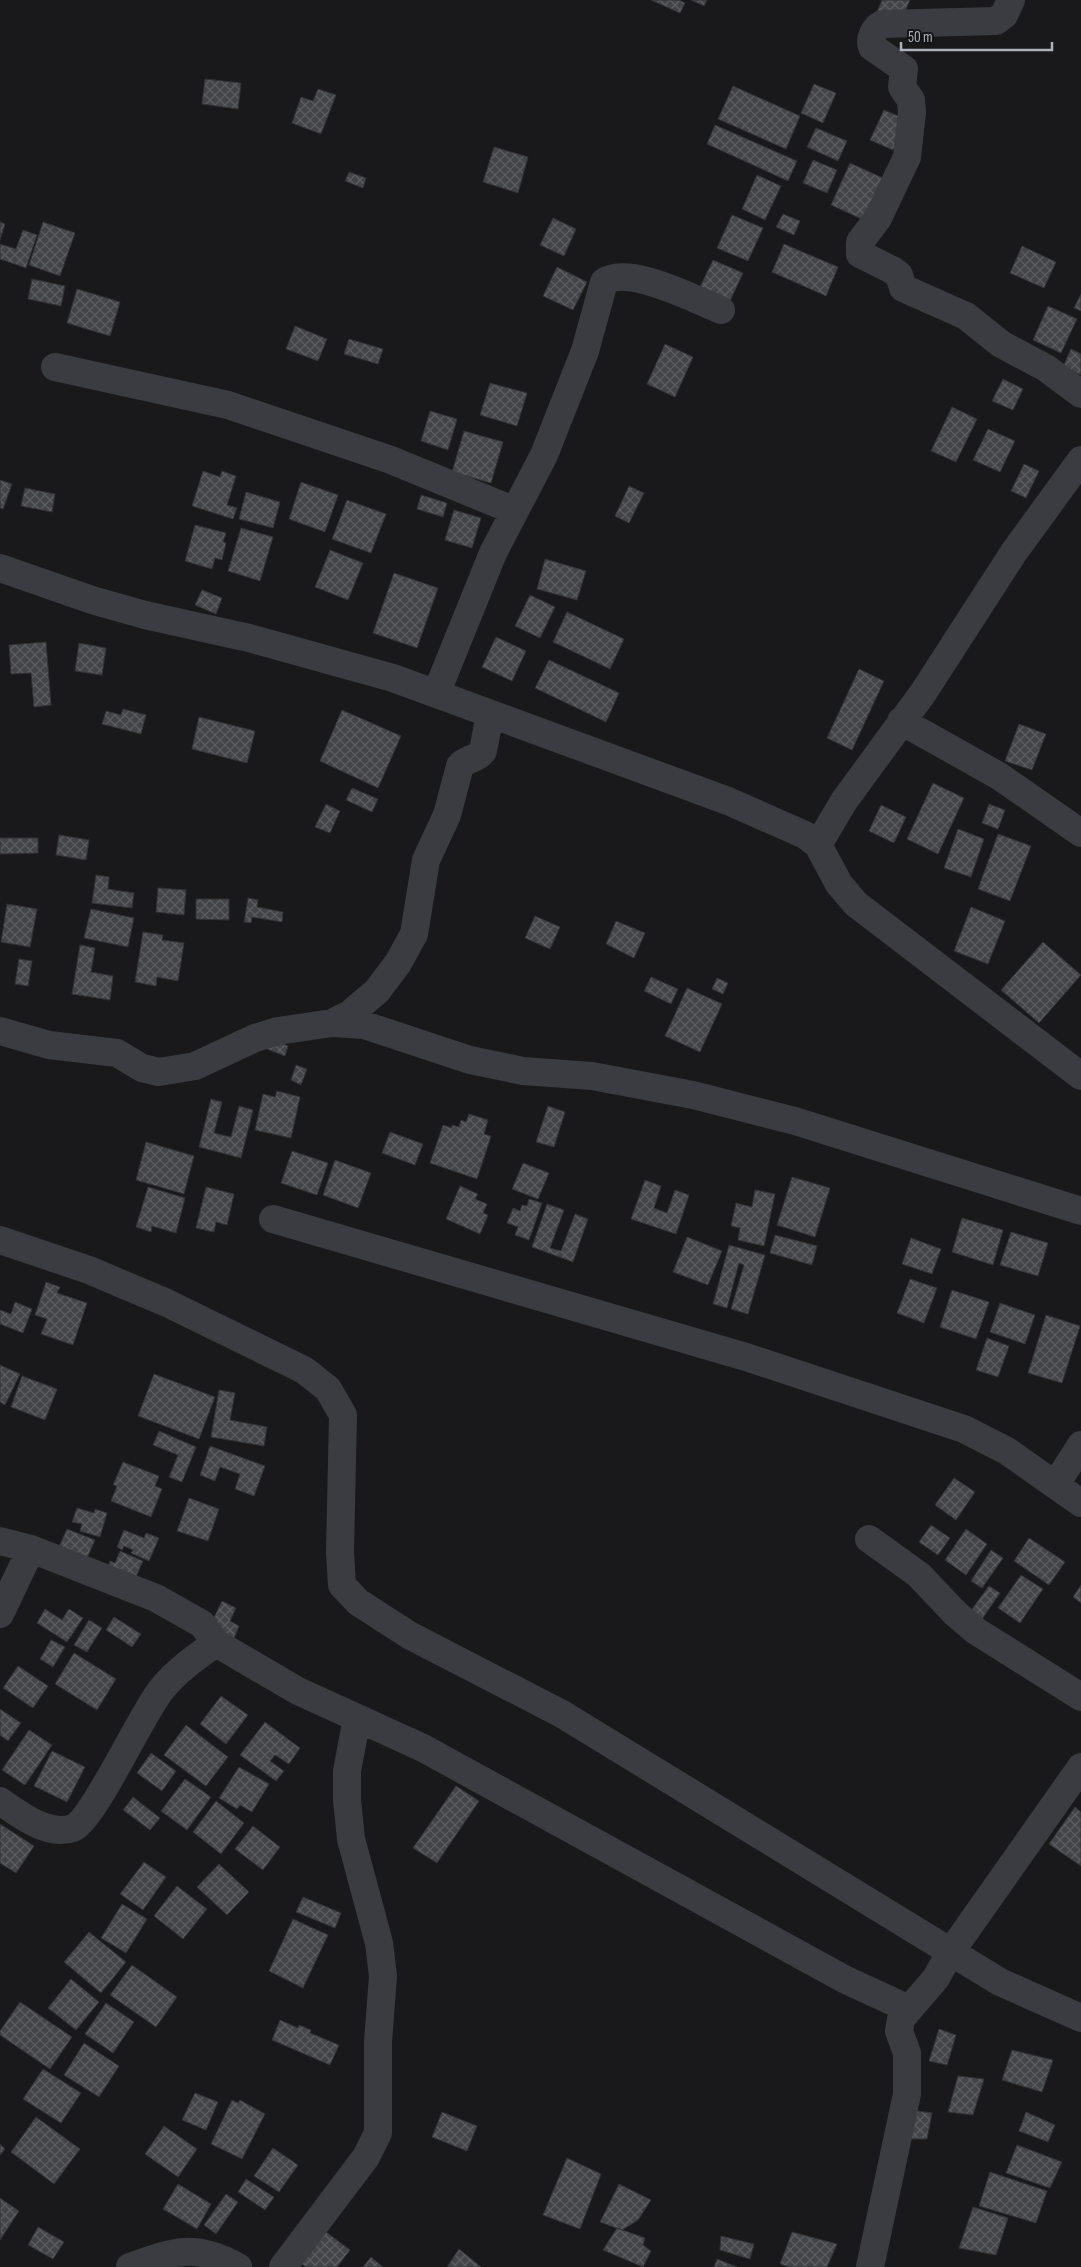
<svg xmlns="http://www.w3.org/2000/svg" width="1081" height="2267" viewBox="0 0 1081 2267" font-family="'Sofia Sans Condensed',sans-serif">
	<defs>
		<pattern id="building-cross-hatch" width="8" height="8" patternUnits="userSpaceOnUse" patternTransform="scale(1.25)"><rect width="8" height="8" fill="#434448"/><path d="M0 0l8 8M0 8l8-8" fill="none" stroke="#5b5d60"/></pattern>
	</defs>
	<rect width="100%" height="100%" fill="#19191b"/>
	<!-- building -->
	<path fill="url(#building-cross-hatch)" stroke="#333337" d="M651,0H679L685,3L680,13Z
		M691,0H707L704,6Z
		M882,0H910L901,21L877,12Z
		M205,79L241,83L238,109L202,104Z
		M814,84L836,93L823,123L801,113Z
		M733,86L800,116L786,149L718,119Z
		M318,89L336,95L321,134L292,123L301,97L313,101Z
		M884,110L907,120L893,150L870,140Z
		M715,125L797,161L788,181L707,144Z
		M816,128L847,141L838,161L807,147Z
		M494,147L528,157L518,193L483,182Z
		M813,160L837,170L827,193L803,183Z
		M850,163L885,179L866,221L831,205Z
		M349,172L366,178L363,188L345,181Z
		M757,175L781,186L765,220L742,209Z
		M783,214L800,221L794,235L776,227Z
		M732,215L763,228L748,261L717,248Z
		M553,218L576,229L564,256L540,245Z
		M0,222L5,224L0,240Z
		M43,222L75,233L60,276L29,265Z
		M23,230L37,235L26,268L0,259V244L16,249Z
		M784,244L838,267L826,296L772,272Z
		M1022,246L1056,262L1044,288L1010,273Z
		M713,260L743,273L730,301L700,287Z
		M557,267L587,282L573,310L543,296Z
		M32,279L65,286L61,306L28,299Z
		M77,289L120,302L110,336L67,323Z
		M1081,294V311L1074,308Z
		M1048,306L1077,319L1061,353L1033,340Z
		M295,326L327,339L318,361L286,349Z
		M349,339L383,349L378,364L344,354Z
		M665,344L693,357L675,397L647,384Z
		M1071,349L1081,354V375L1063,367Z
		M1003,379L1023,389L1013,410L992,401Z
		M490,383L527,393L517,426L480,415Z
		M952,407L977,419L956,462L931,451Z
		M430,411L457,419L448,450L421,441Z
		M988,429L1015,441L1000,472L973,460Z
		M464,431L503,442L491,483L452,472Z
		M1024,464L1039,471L1026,498L1011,491Z
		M203,471L220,477L222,471L236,476L227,505L237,508L233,519L192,506Z
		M0,480L12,484L3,509L0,508Z
		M301,482L338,495L325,532L289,519Z
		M629,486L644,493L629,523L615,516Z
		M25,488L55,494L52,512L21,506Z
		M246,492L280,502L273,528L239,519Z
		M421,495L447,503L443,517L417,509Z
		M347,500L386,514L371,553L332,539Z
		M454,510L481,518L472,548L445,540Z
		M195,525L226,533L223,542L226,543L222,560L215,558L212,569L185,561Z
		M241,528L273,537L260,581L228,571Z
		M330,550L363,563L348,600L315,587Z
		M545,559L586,571L577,600L537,589Z
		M394,573L438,588L417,648L373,633Z
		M202,590L222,598L216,614L195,605Z
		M530,595L555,607L540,638L515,626Z
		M567,612L624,639L610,669L553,642Z
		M496,637L526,651L512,681L482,667Z
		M46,642L51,705L34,707L31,673L11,674L9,645Z
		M79,643L106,648L102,675L75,671Z
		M549,660L619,693L606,722L535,688Z
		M859,669L884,681L852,750L827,738Z
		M123,709L146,715L141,734L102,724L106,711L121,715Z
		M342,710L401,736L378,788L320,761Z
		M199,717L255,731L247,763L192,749Z
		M1019,724L1046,734L1032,770L1005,761Z
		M933,783L964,798L938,854L907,839Z
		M352,788L378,799L372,812L346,800Z
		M326,804L340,811L330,833L315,827Z
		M989,804L1005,810L998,829L982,823Z
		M881,805L906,817L894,843L869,831Z
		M958,829L984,839L971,877L944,868Z
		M998,834L1031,846L1010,901L978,889Z
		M59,835L89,840L86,860L56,855Z
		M0,838H38V853L0,854Z
		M96,875L109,877L108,889L134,893L132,908L92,903Z
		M158,888L186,890L184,915L156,912Z
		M248,898L258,900L257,907L283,912L282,922L252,917L251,923L244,922Z
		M196,899H229V920L196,919Z
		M7,904L37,909L30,947L1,942Z
		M971,907L1005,921L988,964L954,951Z
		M91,909L134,918L128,947L84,938Z
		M535,916L560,927L550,949L525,938Z
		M616,921L645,933L634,958L606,944Z
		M143,932L163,935L162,940L184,943L178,981L157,977L156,986L135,982Z
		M1043,942L1081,975L1039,1023L1001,990Z
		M80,945L95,948L91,972L113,976L110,1000L72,994Z
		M19,959L32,961L28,986L15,984Z
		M651,977L678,989L671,1004L644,991Z
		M717,978L728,983L723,994L712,989Z
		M687,988L722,1004L700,1052L665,1036Z
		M271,1039L288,1046L285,1056L267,1049Z
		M296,1065L307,1069L301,1085L291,1080Z
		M277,1091L300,1097L291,1138L255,1130L263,1094L275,1097Z
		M211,1099L222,1102L214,1133L231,1137L239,1106L253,1110L241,1158L199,1147Z
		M548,1106L565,1112L554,1147L536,1142Z
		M469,1114L488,1120L484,1134L491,1136L477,1179L430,1163L443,1125L452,1128V1125L459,1127L461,1120L466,1122Z
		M390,1132L423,1144L415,1165L382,1153Z
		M146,1142L194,1156L184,1194L136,1180Z
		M292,1151L328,1163L317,1195L281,1183Z
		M335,1160L371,1173L358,1208L323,1195Z
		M523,1163L549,1173L538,1199L512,1189Z
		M792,1177L830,1188L815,1237L777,1225Z
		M645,1180L661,1186L654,1208L667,1213L675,1190L689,1195L676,1234L631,1219Z
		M460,1186L478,1194L475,1199L487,1204L483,1213L488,1215L480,1234L446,1219Z
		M148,1187L185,1198L176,1233L152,1226L151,1232L136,1227Z
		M206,1187L234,1194L227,1225L216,1222L214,1232L196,1228Z
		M755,1190L775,1194L764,1246L738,1240L740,1228L731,1226L736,1203L752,1207Z
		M529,1199L542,1203L529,1240L515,1235L518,1227L507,1223L513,1208L520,1211L522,1205L527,1206Z
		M547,1204L564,1210L550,1248L561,1251L575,1214L588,1219L573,1262L532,1247Z
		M962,1218L1003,1230L993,1265L952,1252Z
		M1011,1232L1048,1243L1038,1276L1000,1265Z
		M775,1235L817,1246L812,1265L770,1253Z
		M687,1237L722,1251L708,1285L673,1272Z
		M911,1238L941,1249L932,1274L902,1264Z
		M729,1245L765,1255L748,1314L731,1309L744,1265L739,1263L727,1308L713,1304Z
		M910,1279L937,1288L924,1323L897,1313Z
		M46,1282L60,1287L57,1293L87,1303L73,1345L41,1334L47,1319L35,1315Z
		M952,1290L989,1302L976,1339L940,1327Z
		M15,1302L32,1309L23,1333L0,1324V1310L11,1314Z
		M1000,1303L1035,1315L1025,1344L990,1332Z
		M1046,1315L1080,1326L1062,1383L1028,1373Z
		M987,1338L1009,1346L998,1377L976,1370Z
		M0,1365L20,1374L5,1405L0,1402Z
		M154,1374L215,1397L199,1439L138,1416Z
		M22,1376L57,1389L45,1420L11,1407Z
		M219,1390L235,1393L230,1420L267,1427L264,1446L211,1437Z
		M159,1431L196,1447L182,1482L169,1477L178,1455L153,1445Z
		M210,1446L265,1466L254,1496L235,1489L240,1474L220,1467L215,1481L200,1475Z
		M123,1462L159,1476L155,1486L162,1489L151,1517L111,1501L117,1486L113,1485Z
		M954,1478L975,1492L956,1520L935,1505Z
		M189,1498L219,1509L208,1541L177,1531Z
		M77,1508L94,1513L95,1509L107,1513L100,1537L80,1531L82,1524L72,1522Z
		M931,1525L950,1538L938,1555L919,1542Z
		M67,1529L95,1540L87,1558L59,1547Z
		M966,1529L987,1544L966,1575L945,1560Z
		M124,1530L144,1538L146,1533L159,1538L149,1561L131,1553L133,1550L124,1546L122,1550L117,1547Z
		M1029,1538L1065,1562L1049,1585L1014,1561Z
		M991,1550L1003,1558L982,1588L971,1581Z
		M120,1551L143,1561L134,1581L107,1569L110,1561L115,1563Z
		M1021,1575L1043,1589L1020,1623L998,1608Z
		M1081,1585V1603L1073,1597Z
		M989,1586L1000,1593L982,1619L970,1612Z
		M222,1601L236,1608L230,1621L239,1626L234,1638L210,1626Z
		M45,1609L62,1620L69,1609L83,1618L67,1642L37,1623Z
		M114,1617L141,1634L132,1647L106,1630Z
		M89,1620L102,1628L87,1652L74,1645Z
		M51,1640L65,1647L53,1667L40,1659Z
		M74,1653L116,1679L97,1710L55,1684Z
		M18,1666L48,1686L33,1708L3,1688Z
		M221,1696L248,1715L226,1744L200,1724Z
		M0,1709L21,1723L8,1741L0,1735Z
		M265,1722L300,1748L289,1764L275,1755L270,1761L284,1771L276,1781L240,1755Z
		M186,1725L228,1757L206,1786L164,1755Z
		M29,1730L52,1745L25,1785L2,1770Z
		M52,1751L85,1767L67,1802L34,1786Z
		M151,1753L176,1771L162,1791L137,1773Z
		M239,1767L269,1784L252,1812L240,1805L237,1809L219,1798Z
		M185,1779L211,1797L187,1830L161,1811Z
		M456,1786L479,1801L437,1863L413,1848Z
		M133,1797L160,1818L150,1830L123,1810Z
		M216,1801L244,1823L221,1854L193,1832Z
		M1075,1807L1081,1812V1866L1049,1844Z
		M0,1824L34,1846L16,1873L0,1863Z
		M253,1826L280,1847L263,1870L235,1849Z
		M144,1862L166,1877L143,1910L120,1894Z
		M219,1864L249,1892L227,1915L197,1887Z
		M177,1886L207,1909L183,1939L154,1916Z
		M303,1897L341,1913L335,1928L296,1912Z
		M122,1904L147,1919L126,1953L101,1938Z
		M293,1919L328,1935L303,1988L269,1971Z
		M89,1932L126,1962L101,1993L64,1962Z
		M132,1965L177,1997L156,2027L110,1995Z
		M71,1979L99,2002L76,2030L48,2008Z
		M20,2002L72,2037L50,2069L0,2035V2031Z
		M106,2003L134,2022L113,2053L85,2034Z
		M280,2020L298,2028L299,2025L311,2030L310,2033L339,2045L330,2065L272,2040Z
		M939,2029L956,2035L947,2065L929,2061Z
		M84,2043L119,2066L99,2097L64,2075Z
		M1012,2050L1053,2060L1042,2092L1002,2080Z
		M43,2069L81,2093L61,2123L23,2099Z
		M958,2076L984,2079L973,2115L948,2112Z
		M195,2093L218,2102L206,2130L182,2120Z
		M232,2100L238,2103L240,2100L265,2114L242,2159L211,2144Z
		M911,2110L932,2113L927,2139H904Z
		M442,2112L477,2126L467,2151L432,2137Z
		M1026,2112L1055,2125L1048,2142L1019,2131Z
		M36,2117L80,2149L54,2184L11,2152Z
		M164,2126L197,2149L178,2177L145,2154Z
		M0,2144L5,2149L0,2155Z
		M1017,2145L1062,2162L1050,2188L1006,2173Z
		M273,2148L298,2165L279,2192L254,2176Z
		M567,2158L601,2174L580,2229L543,2215Z
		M990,2172L1047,2191L1036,2223L979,2206Z
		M246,2179L274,2197L265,2210L238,2192Z
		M178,2184L211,2204L197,2229L163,2209Z
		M619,2184L651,2200L638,2220L622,2230L600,2222Z
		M226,2194L238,2202L216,2234L204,2225Z
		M0,2198L19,2211L0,2240Z
		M973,2207L1008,2218L996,2255L959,2248Z
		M318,2226L350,2250L337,2267H306L294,2258Z
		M38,2227L64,2242L53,2259L28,2245Z
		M617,2228L645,2238L643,2245L651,2251L643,2267L603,2250Z
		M792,2232L837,2244L827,2267H789L780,2264Z
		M721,2236L754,2244L750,2259L720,2250Z
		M459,2249L481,2267H447Z
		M371,2257L383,2267H363Z
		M717,2259L737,2267H714Z"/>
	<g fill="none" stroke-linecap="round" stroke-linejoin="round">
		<!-- minor -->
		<path stroke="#3a3c41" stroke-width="28" d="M1011,0L1004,15L996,21L882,24C874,28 869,39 872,47L904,69L902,87L911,100L912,112L907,157L878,218L860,242V254L892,270L899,275L903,288L966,316L1001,344L1046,368L1081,394
			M55,367L228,405L391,460L515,511
			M0,568L92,600L145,615L249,638L393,678L728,801L805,835L818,845L839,884L856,904L1081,1076
			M436,694L493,553L544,455L585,351L604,282C628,264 696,300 721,310
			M901,721L999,776L1081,833
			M818,845L844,801L923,693L1014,552L1081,460
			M332,1023L364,1025L470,1060L523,1071L592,1076L693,1095L795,1121L1081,1211
			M0,1031L49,1045L117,1053L142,1068L159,1072L195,1066L255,1038L278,1031L332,1023L350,1014L377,991L398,963L414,934L426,860L447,815L460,766C466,758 477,760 483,751L490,714
			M273,1219L746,1357L964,1429L1007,1451L1081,1503
			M0,1240L89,1270L167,1303L304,1370L328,1389L343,1415L340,1552L342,1585L358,1602L409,1635L562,1714L1000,1982L1081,2018
			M1056,1484L1081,1445
			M869,1539L919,1575L956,1614L976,1631L1081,1697
			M0,1541L31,1549L156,1598L202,1624L216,1643L298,1691L423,1748L846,1980L909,2009
			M0,1614L31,1549
			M0,1801C19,1814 48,1837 73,1828C94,1819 141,1715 161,1690C176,1671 196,1657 216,1643
			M130,2267C174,2251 195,2243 238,2267
			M283,2267L366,2157L378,2133V2042L383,1976L379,1943L351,1839L347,1800V1771L357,1718
			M870,2267L907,2094V2053L899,2031L901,2019L936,1978L950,1953L1081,1767"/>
	</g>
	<!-- scale -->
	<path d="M901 42v8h151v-8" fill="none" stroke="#abb2bb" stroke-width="2.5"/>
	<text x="908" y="42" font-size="15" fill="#abb2bb" stroke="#141416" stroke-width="4" paint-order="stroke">50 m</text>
</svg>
